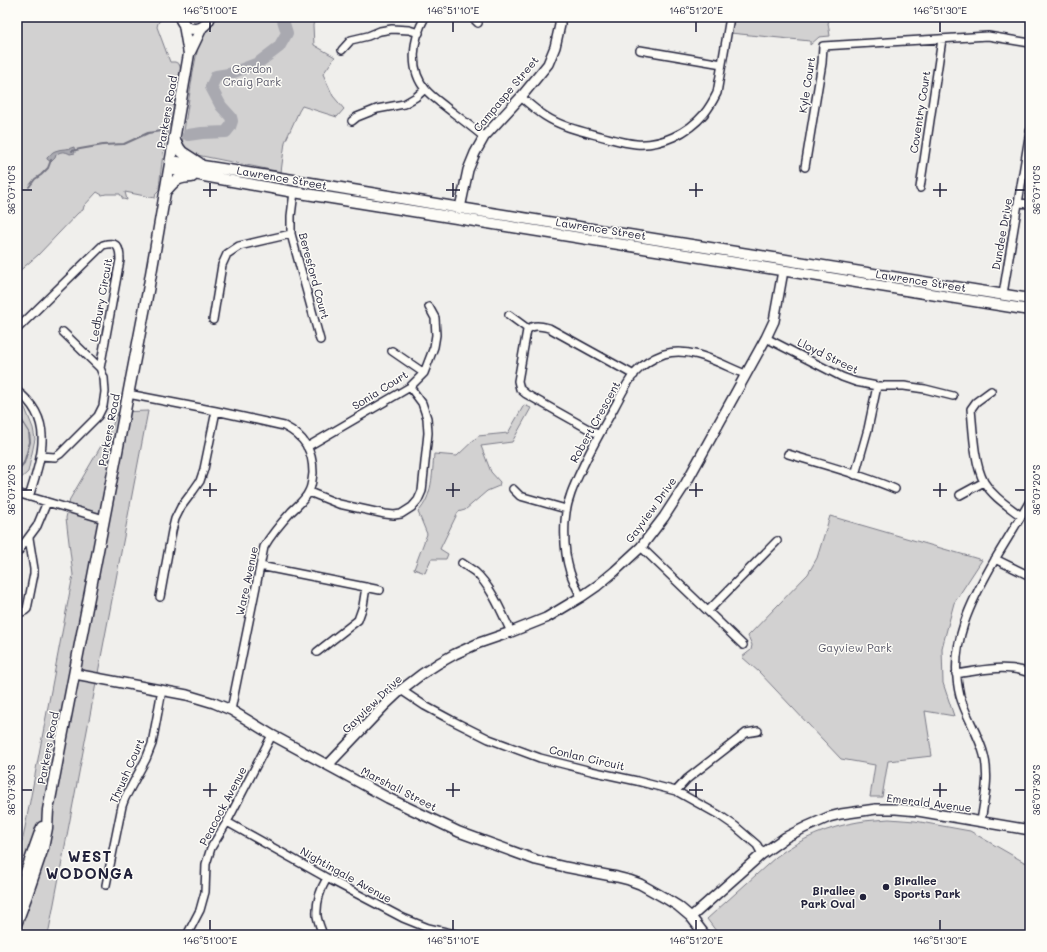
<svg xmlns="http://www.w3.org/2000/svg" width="1047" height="952" viewBox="0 0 1047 952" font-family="Mali,sans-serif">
	<rect width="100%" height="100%" fill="#f0efec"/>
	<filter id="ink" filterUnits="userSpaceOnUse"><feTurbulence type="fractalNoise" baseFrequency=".025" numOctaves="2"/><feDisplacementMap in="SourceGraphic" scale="8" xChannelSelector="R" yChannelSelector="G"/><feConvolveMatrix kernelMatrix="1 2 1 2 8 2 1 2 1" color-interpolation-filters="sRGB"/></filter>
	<g filter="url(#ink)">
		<!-- green -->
		<path fill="#d2d1d1" stroke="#7a7a86" d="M20,17H161V19L158,23L157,27L170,62H175L179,64C182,70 181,77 174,80L172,93L176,95V98L172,120C165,128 160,177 159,190L156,193L155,198L125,192L127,200L123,199L120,194H106L102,195L97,192L84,206L83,210L78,213L38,255L17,273V20Z
			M214,17H316L313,25L314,45L335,57L323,74L333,96L344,109L337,117L302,106L299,111L285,142L281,172L192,154L182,144L193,72L200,37L211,26Z
			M733,17H831L828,23L830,36L819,37L810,45V41L730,33Z
			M17,399L25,408L33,428L35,439L28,472L17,482Z
			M524,405L531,408L512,442L481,446L491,472L500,482L499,486L487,491L465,510L458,512L440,549L448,554L446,559H431L425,573L414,569L427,534L418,512C433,496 432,474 434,454L457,456L478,436L508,433Z
			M148,411L48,935H17V855L23,838L73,575L66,518L70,499L111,429L118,412Z
			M830,516L982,560L954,603L942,648L943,683L954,716L925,711L932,756L888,761L882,797H870L875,765L841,759L759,672L742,657L751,650L752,645L748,636L808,574L817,558Z
			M889,819L915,821L970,831L1024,862L1030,863V935H719L707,919L776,857C800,839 828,827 858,822C868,820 879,820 889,819Z"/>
		<!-- water -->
		<path fill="#a9a9b0" stroke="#737381" d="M74,147L75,153L70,154C65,151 60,151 56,155L55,158L51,162L47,159V158C50,155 52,152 55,151C62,148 68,150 74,147Z"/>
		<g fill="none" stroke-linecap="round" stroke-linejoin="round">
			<!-- stream -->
			<path stroke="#737381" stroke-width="2" d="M72,151L80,149L103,145L124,144L148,133L167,130
				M29,187L35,179L41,175L48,168L51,160
				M17,413L29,432L30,442L24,463L17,471"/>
			<!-- river -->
			<path stroke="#a9a9b0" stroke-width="12" d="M188,135L202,133L226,132L230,127L232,121L231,117L221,106L211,87L216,76L229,74L258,63L279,47L287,33L282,17"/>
			<defs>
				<path id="minor" d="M425,17C413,38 408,70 426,90C432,97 440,102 447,108C460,118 472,127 484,137
					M472,17L478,23
					M342,50L351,40L368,36L380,31L392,29L409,30L419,33
					M640,50L722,64
					M521,97C529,104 537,111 545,116C562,127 581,131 600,136C612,139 624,143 636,144C661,146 688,133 704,114C709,108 713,101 717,93L730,17
					M352,121L357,117L377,109L404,104L416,97L425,89
					M805,167L822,63L823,46L988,36L1030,43
					M920,188L942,39
					M294,192L291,216V234L320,340
					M1019,203L1030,204
					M1003,294L1030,131
					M509,315L528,329
					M213,320L222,265L227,254L239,246L291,234
					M17,329L103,245C117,241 120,247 120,260L100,368L104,378L105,392L103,406L98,416L60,454L55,457L40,456
					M63,332L100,368
					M766,338L842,377L856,382L877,386H904L925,389L953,396
					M392,351L424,373
					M17,391C56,420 41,458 29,497
					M991,391L976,402L971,409C973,429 974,464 984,482C993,497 1008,506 1021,516
					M128,394L216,411L284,426C304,436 313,450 313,473C312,479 312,486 309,491C306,499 297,506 291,512C281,523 272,533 264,547L231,710
					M599,435L526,394L520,389L518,381L527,330C533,324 541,326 549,328L634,375
					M307,447L410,387L424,373L434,347L436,335L435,318L429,307
					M788,454C824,465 860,474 895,489
					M855,475L868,429L877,386
					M513,489L520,496L566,509
					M309,492L339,504L385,514L394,515L401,514L412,507L418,500L422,491L428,433L427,418L422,403L410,387
					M17,493L104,519
					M960,495L984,482
					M641,547L743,645
					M17,553L37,526L47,502
					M995,559L1030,576
					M462,563C466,566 471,569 475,572C491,586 502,613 511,632
					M260,566L380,590
					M160,597L172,531L175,519L181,507L193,491L200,481L204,469L216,411
					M581,597C577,589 573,581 570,572C565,556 564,538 565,521C566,500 576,481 585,462C594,443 604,426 614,408C620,397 626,384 634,374C642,365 653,358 664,354C692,346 720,364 745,374
					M708,611L777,541
					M17,612C21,613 24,612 27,609L34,574V569L29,538
					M317,652L358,620L363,606L366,587
					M956,674C980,670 1007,664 1030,673
					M401,690L425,706L451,720L489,739L540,758L591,771L637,781L676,791L719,815L735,826L750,839L757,845L762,854
					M676,791L687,779L746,733L758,731
					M227,822L327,878L403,918L428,928L459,935
					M981,822C984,800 990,777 984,755C979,735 966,717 960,696C947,645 972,599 997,556C1008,538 1019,520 1030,501
					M106,885L122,806L125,798L146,759L152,744L162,690
					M187,935L200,910L205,892L206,864L211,848L227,822L272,735
					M323,935C321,929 318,922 317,916C316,902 320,890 327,878"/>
				<path id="tertiary" d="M460,208L468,170L475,153L484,137L521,97L548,64L555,47L560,25V17
					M75,674L187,695L214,703L231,710L272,735L388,798L459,832L536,860L565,867L617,877L629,880L640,884L665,898L678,906L691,917L705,935
					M328,765L385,705L401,690L422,674L439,663L455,654L479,643L511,632L546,618L581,597L597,586L615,571L641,547L664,517L686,483L766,338L774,321L783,271
					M691,917L762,854L786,837L806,827L829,817L841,814L876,809H896L918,811L1030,830"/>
				<path id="secondary" d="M180,17C185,33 204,33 210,17
					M184,25L189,54
					M174,138L179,148L182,152L199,163
					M171,161L293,180L460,208L1030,299
					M170,169L204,176L294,192L1030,310
					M166,191C174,181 178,177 192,177
					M17,897L42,827
					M17,922L27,895L43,848L47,828L48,810L148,291L189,54L202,27"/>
			</defs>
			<!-- minor casing -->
			<use href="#minor" stroke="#22223b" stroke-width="10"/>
			<!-- tertiary casing -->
			<use href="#tertiary" stroke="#22223b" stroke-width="12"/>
			<!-- secondary casing -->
			<use href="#secondary" stroke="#22223b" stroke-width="13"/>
			<!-- minor -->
			<use href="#minor" stroke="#fdfcf7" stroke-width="7"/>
			<!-- tertiary -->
			<use href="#tertiary" stroke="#fdfcf7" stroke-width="9"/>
			<!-- secondary -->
			<use href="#secondary" stroke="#fdfcf7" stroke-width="10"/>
		</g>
	</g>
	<!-- ticks -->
	<path fill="none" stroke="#22223b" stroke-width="1.5" d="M210,22V32M453,22V32M696,22V32M940,22V32M210,183V197M453,183V197M696,183V197M940,183V197M22,190H32M203,190H217M446,190H460M689,190H703M933,190H947M1015,190H1025M210,483V497M453,483V497M696,483V497M940,483V497M22,490H32M203,490H217M446,490H460M689,490H703M933,490H947M1015,490H1025M210,783V797M453,783V797M696,783V797M940,783V797M22,790H32M203,790H217M446,790H460M689,790H703M933,790H947M1015,790H1025M210,920V930M453,920V930M696,920V930M940,920V930"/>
	<!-- markers -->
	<g fill="#22223b" stroke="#fdfcf7" stroke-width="1.5">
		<circle cx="886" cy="887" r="4"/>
		<circle cx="863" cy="897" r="4"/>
	</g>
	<g text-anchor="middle" stroke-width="3" stroke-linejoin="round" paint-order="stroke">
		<!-- park labels -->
		<g font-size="11" fill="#575768" stroke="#fdfcf7">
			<text x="252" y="73">Gordon<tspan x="252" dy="13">Craig Park</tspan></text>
			<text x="855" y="652">Gayview Park</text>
		</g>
		<!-- street labels -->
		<g font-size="11" fill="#22223b" stroke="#fdfcf7">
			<text transform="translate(807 85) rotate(-81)" y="4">Kyle Court</text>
			<text transform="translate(506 94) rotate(-50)" y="4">Campaspe Street</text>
			<text transform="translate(167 112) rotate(-80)" y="4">Parkers Road</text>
			<text transform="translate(920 112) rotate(-81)" y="4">Coventry Court</text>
			<text transform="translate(282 178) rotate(10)" y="4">Lawrence Street</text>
			<text transform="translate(601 229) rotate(9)" y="4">Lawrence Street</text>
			<text transform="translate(1002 234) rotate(-80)" y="4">Dundee Drive</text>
			<text transform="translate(314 276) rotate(75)" y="4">Beresford Court</text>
			<text transform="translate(921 281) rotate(9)" y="4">Lawrence Street</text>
			<text transform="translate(101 300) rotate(-80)" y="4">Ledbury Circuit</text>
			<text transform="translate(828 356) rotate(26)" y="4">Lloyd Street</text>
			<text transform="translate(380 390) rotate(-32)" y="4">Sonia Court</text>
			<text transform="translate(595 422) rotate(-61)" y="4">Robert Crescent</text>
			<text transform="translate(109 430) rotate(-79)" y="4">Parkers Road</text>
			<text transform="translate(651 510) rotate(-54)" y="4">Gayview Drive</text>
			<text transform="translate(247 581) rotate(-78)" y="4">Ware Avenue</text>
			<text transform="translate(372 704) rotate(-44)" y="4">Gayview Drive</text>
			<text transform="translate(48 748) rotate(-79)" y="4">Parkers Road</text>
			<text transform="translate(587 758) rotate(13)" y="4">Conlan Circuit</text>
			<text transform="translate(127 771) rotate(-66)" y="4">Thrush Court</text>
			<text transform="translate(399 789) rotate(27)" y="4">Marshall Street</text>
			<text transform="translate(929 803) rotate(7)" y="4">Emerald Avenue</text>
			<text transform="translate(223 806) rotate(-62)" y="4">Peacock Avenue</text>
			<text transform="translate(346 875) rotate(29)" y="4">Nightingale Avenue</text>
		</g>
		<!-- poi labels -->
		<g font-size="11" font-weight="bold" fill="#22223b" stroke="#fdfcf7" text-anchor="start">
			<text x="894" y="885">Birallee<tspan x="894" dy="13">Sports Park</tspan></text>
			<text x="855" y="895" text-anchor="end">Birallee<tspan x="855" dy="13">Park Oval</tspan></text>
		</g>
		<!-- district labels -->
		<g font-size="15" font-weight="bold" letter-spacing="1" fill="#22223b" stroke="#fdfcf7">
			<text x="90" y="862">WEST<tspan x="90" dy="17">WODONGA</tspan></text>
		</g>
	</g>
	<!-- margin -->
	<rect width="1047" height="952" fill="none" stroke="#fdfcf7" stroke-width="44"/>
	<rect x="22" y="22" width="1003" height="908" fill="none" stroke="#22223b" stroke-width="1.5"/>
	<g font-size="10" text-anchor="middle" fill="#22223b">
		<text x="210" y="14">146°51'00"E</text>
		<text x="453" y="14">146°51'10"E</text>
		<text x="696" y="14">146°51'20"E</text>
		<text x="940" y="14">146°51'30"E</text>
		<text transform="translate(11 190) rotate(-90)" y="4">36°07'10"S</text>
		<text transform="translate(1036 190) rotate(-90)" y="4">36°07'10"S</text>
		<text transform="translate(11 490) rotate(-90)" y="4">36°07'20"S</text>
		<text transform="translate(1036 490) rotate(-90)" y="4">36°07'20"S</text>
		<text transform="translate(11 790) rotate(-90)" y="4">36°07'30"S</text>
		<text transform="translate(1036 790) rotate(-90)" y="4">36°07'30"S</text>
		<text x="210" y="944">146°51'00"E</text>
		<text x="453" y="944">146°51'10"E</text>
		<text x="696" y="944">146°51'20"E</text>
		<text x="940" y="944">146°51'30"E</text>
	</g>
</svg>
